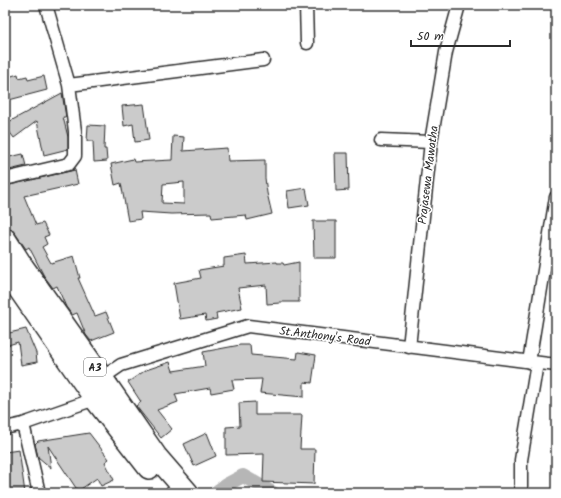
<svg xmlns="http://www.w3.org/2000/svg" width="561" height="498" viewBox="0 0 561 498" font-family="Kalam,sans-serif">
	<rect width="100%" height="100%" fill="#fff"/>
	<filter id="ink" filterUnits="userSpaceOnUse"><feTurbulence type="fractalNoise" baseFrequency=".025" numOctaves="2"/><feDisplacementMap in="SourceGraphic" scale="8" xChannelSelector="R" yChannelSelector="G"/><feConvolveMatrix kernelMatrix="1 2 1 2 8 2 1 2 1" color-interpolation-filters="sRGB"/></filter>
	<g filter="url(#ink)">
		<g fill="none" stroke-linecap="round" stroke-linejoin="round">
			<!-- canal -->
			<path stroke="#b6b6b6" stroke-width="14" d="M215,493L226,485L243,476L273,493"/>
		</g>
		<!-- building -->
		<path fill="#cbcbcb" stroke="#2b2b2b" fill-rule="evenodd" d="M18,74L19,78L27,76L28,80L44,76L47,90L9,100L5,84V78Z
			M62,93L66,117H63L68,137V149L44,155L37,121L14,138L5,126V124Z
			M144,104L149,140L135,142L133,124L124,126L122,106Z
			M88,125L105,126L104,149H106L107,161L94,162L93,141H87Z
			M173,136L184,137L183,151L227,148L228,161L265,160V178L267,193L272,214L247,220L246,215L212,218L211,213L171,214L140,212L141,219L128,221L121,183L115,185L111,164L133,159L134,162L172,160ZM184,182V204L162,203L163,184Z
			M335,153H348L349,190L336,191Z
			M23,154L26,166L5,171V158Z
			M75,170L78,184L24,196L36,225L43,223L49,235L44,237L47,244L42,247L51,263L74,256L80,278H78L95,316L106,312L114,332L91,341L86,335L77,313L72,315L66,307L57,286L53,288L44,276L29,247L26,249L15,233L11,229L6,227L5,225V186Z
			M306,188L309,205L289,208L287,191Z
			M313,221H336V258H314Z
			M246,255L247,264L277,262V263H283L284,265L299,262V302H279L280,303L267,304L266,285L238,288L242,308L216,313L217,319L206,321L205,315L180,319L174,283L201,278L199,270L224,266V258Z
			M26,329L36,353L37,362L21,365L18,342L5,346V334Z
			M240,345H250L251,355L297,359L298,352L316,355L312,383L304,382V397L260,393L262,379L232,380L234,389L211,393L210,388L175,394L178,402L157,410L172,429L161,438L136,406L141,402L128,382L146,370L170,362L173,371L205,366L203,352Z
			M255,402V415H302L300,449H315L314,484L263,482L264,454L226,455V427L240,426L239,403Z
			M89,433L109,459L105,462L114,480L101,486L97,478L78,491L48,446L51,468L38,457L35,444L38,441Z
			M207,433L216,456L194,466L184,444Z
			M19,450L25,493H5V452Z"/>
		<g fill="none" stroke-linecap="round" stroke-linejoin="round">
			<defs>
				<path id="street" d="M306,5L307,43
					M69,85L263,60
					M381,140L431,142
					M5,179L69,164L75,156V131L69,85L46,5
					M409,347L431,142L446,52L459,5
					M529,362L556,197
					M23,424L39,493
					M5,428L23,424L95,399L102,378L121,365L248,326L556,365
					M521,493V460L537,363"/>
				<path id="highway" d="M5,239L21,264L102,378L156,456L188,493
					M5,269L95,399L149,468"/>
			</defs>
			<!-- street casing -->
			<use href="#street" stroke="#2b2b2b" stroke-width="15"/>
			<!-- highway casing -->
			<use href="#highway" stroke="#2b2b2b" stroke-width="24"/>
			<!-- street -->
			<use href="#street" stroke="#fff" stroke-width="12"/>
			<!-- highway -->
			<use href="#highway" stroke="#fff" stroke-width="21"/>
		</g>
	</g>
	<g text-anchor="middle" stroke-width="3" stroke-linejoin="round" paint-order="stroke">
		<!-- shield labels -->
		<rect fill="#fff" stroke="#6b6b6b" stroke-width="1" x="84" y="358" width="22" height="18" rx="3"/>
		<g font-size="11" font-weight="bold" fill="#2b2b2b">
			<text x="95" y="371">A3</text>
		</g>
		<!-- street labels -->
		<g font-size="12" fill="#2b2b2b" stroke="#fff">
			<text transform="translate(428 175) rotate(-83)" y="4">Prajasewa Mawatha</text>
			<text transform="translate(325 336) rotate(7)" y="4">St.Anthony's Road</text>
		</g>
	</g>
	<!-- margin -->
	<rect width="561" height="498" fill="none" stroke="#fff" stroke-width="20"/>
	<rect x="10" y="10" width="541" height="478" fill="none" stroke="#2b2b2b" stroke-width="1.5" filter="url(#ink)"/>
	<!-- scale -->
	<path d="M411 40v6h99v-6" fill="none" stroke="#2b2b2b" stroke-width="2"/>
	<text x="417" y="40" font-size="12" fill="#2b2b2b" stroke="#ffffff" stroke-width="3" paint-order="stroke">50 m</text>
</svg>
